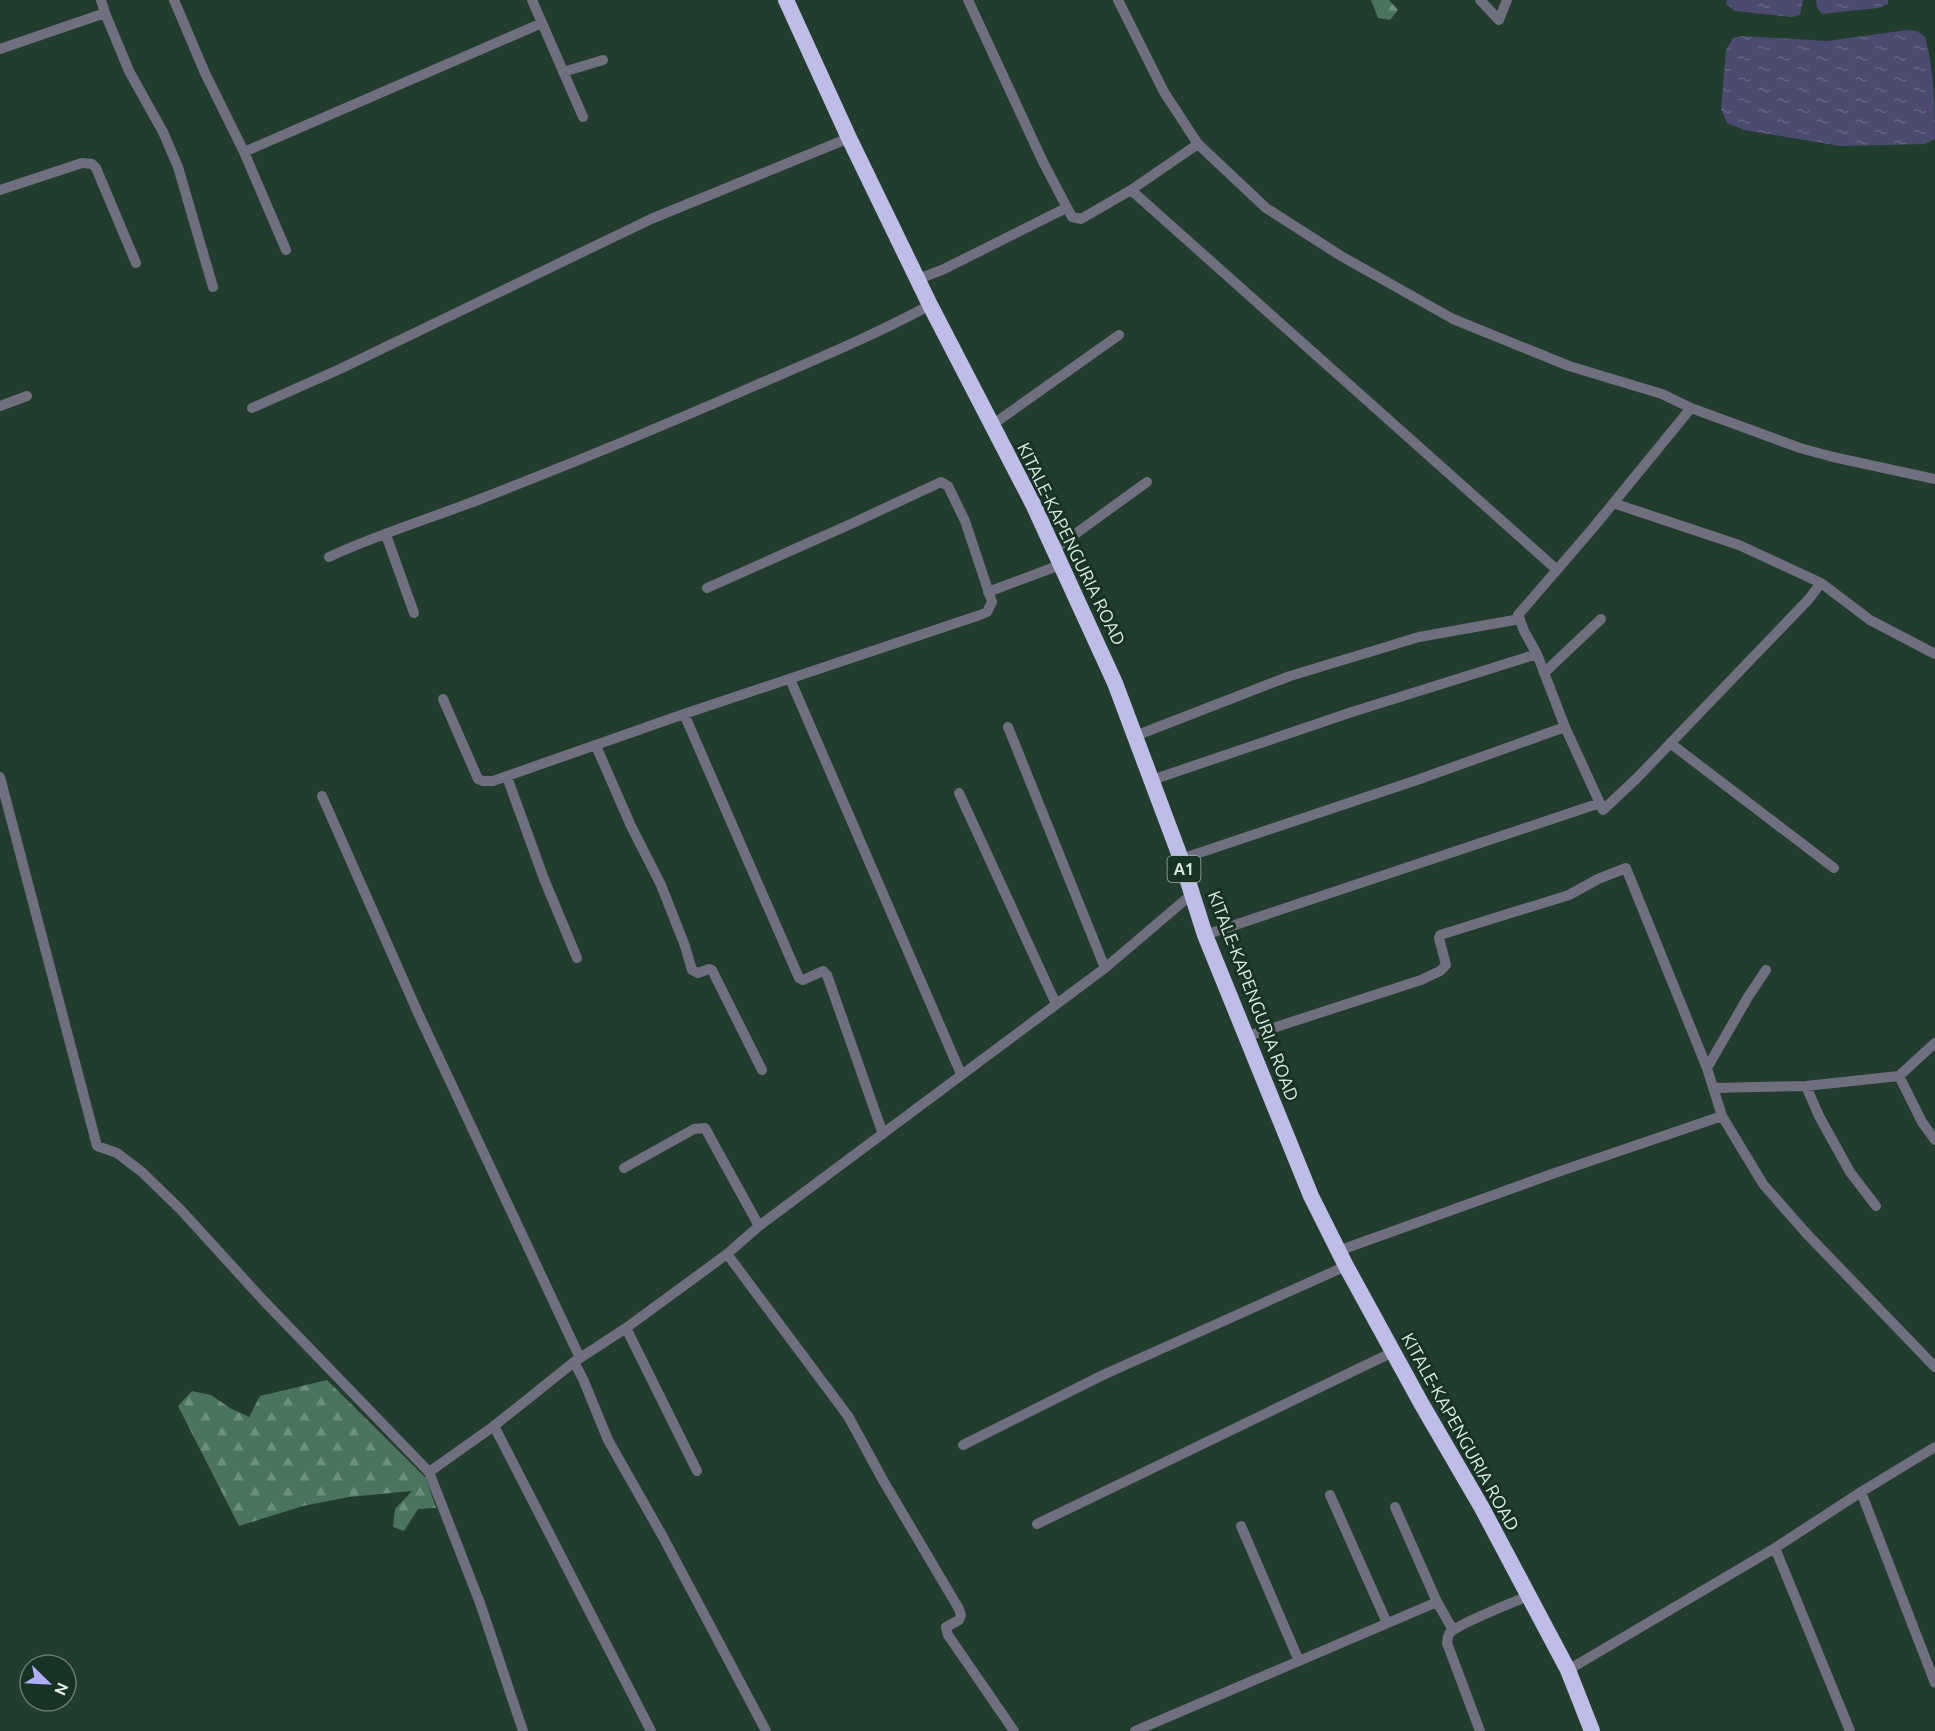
<svg xmlns="http://www.w3.org/2000/svg" width="1935" height="1731" viewBox="0 0 1935 1731" font-family="Ubuntu,sans-serif">
	<defs>
		<pattern id="forest-firs" width="22" height="20" patternUnits="userSpaceOnUse" patternTransform="scale(1.5)"><rect width="22" height="20" fill="#4a745d"/><path d="M5 1l3.5 6h-7zM16 11l3.5 6h-7z" fill="#6c8f7c"/></pattern>
		<pattern id="water-ripples" width="26" height="14" patternUnits="userSpaceOnUse" patternTransform="scale(1.5)"><rect width="26" height="14" fill="#4b4a6f"/><path d="M2 4q2-2 4 0t4 0M15 11q2-2 4 0t4 0" fill="none" stroke="#646483"/></pattern>
	</defs>
	<rect width="100%" height="100%" fill="#223c2e"/>
	<!-- forest -->
	<path fill="url(#forest-firs)" d="M1371,0H1389L1398,10L1390,20L1378,18Z
		M327,1380L426,1478L436,1508L418,1509L404,1531L393,1527L395,1509L412,1491L349,1497L303,1506L239,1526L178,1406L192,1391L211,1395L230,1408L249,1417L260,1396Z"/>
	<!-- water -->
	<path fill="url(#water-ripples)" d="M1727,0H1803L1800,15L1792,17L1735,11L1726,4Z
		M1816,0H1888V4L1878,8L1822,14L1817,8Z
		M1907,30L1917,31L1925,37C1934,70 1935,105 1935,139L1925,144L1841,146L1744,130L1727,123L1721,109L1726,50L1733,38L1743,36L1827,41Z"/>
	<g fill="none" stroke-linecap="round" stroke-linejoin="round">
		<!-- minor -->
		<path stroke="#6f6f80" stroke-width="10" d="M174,0L205,73L244,152L542,23
			M532,0L583,117
			M968,0L1043,162L1072,217L1081,219L1131,190L1198,144
			M1118,0L1164,92L1198,144L1266,208L1341,256L1453,319L1569,366L1662,394L1691,408L1800,448L1833,457L1935,479
			M1480,0L1499,20L1507,0
			M105,13L129,71L163,132L178,167L213,287
			M0,49L105,13L101,0
			M563,72L603,60
			M244,152L286,250
			M0,190L82,163L92,164L96,168L136,263
			M1131,190L1556,569
			M918,279L942,270L1066,208
			M0,406L27,396
			M252,408L340,369L651,219L849,138
			M1691,408L1593,528L1518,615L1524,631L1537,654L1565,727L1603,810L1637,778L1808,600L1821,583L1870,620L1935,654
			M992,425L1119,335
			M1613,503L1739,545L1821,583
			M386,535L414,613
			M1053,550L1147,482
			M329,557C378,534 432,518 483,498C573,463 663,426 752,387C812,361 873,336 930,305
			M988,592L1060,565
			M1544,673L1601,619
			M790,679L961,1074
			M443,699L478,779L483,781H493L684,714L980,615L987,612L992,602L965,521L948,486L941,482L853,523L707,588
			M684,714L799,978L803,980L823,971L827,975L883,1134
			M1008,727L1105,968
			M1135,736L1290,676L1419,637L1520,619
			M1670,743L1834,868
			M596,746L631,826L661,885L685,946L692,970L698,973L709,969L712,970L762,1070
			M0,777L97,1146L117,1153L142,1172L181,1210L263,1300L429,1472L480,1603L523,1731
			M507,777L544,879L577,958
			M1152,780L1352,712L1537,654
			M959,793L1056,1004
			M322,796L418,1013L580,1358
			M1181,859L1417,780L1565,727
			M1205,935L1600,803
			M1245,1037L1421,980L1440,971L1446,965L1439,938L1440,935L1569,895L1598,879L1626,868L1707,1068L1722,1116L1763,1184L1806,1233L1935,1367
			M1707,1068L1748,997L1766,970
			M1899,1076L1922,1122L1935,1140
			M1806,1086L1819,1116L1850,1172L1876,1206
			M1713,1088L1806,1086L1899,1076L1935,1043
			M624,1168L694,1129L705,1128L759,1226
			M1338,1251L1552,1174L1722,1116
			M727,1254L848,1416L884,1482L959,1609L961,1615L959,1620L946,1627L948,1635L1014,1731
			M626,1328L697,1471
			M574,1362L583,1379L608,1440L663,1537L766,1731
			M494,1426L651,1731
			M963,1445L1103,1375L1346,1266
			M429,1472L494,1426L574,1362L626,1328L727,1254L759,1226L1105,968L1192,894
			M1861,1492L1935,1683
			M1330,1495L1387,1623
			M1395,1507L1437,1602L1453,1630
			M1037,1524L1393,1352
			M1241,1526L1299,1661
			M1568,1670L1775,1548
			M1135,1731L1437,1602
			M1480,1731L1447,1643C1448,1640 1447,1637 1449,1634C1455,1625 1514,1602 1528,1596
			M1850,1731L1775,1548L1861,1492L1935,1447"/>
		<!-- highway -->
		<path stroke="#bdbde8" stroke-width="16" d="M786,0L849,138L930,305L1033,504L1115,683L1181,859L1205,935L1311,1196L1346,1266L1421,1403L1482,1508L1568,1670L1592,1731"/>
	</g>
	<g text-anchor="middle" stroke-width="6" stroke-linejoin="round" paint-order="stroke">
		<!-- shield labels -->
		<rect fill="#183224" stroke="#a2b4aa" stroke-width="1.5" x="1167.5" y="856" width="33" height="26" rx="4.5"/>
		<g font-size="16" font-weight="bold" fill="#ddece3">
			<text x="1184" y="875">A1</text>
		</g>
		<!-- street labels -->
		<g font-size="18" fill="#ddece3" stroke="#183224">
			<text transform="translate(1071 544) rotate(64)" y="6">KITALE-KAPENGURIA ROAD</text>
			<text transform="translate(1253 996) rotate(69)" y="6">KITALE-KAPENGURIA ROAD</text>
			<text transform="translate(1460 1432) rotate(61)" y="6">KITALE-KAPENGURIA ROAD</text>
		</g>
	</g>
	<!-- north arrow -->
	<g transform="translate(48 1683) rotate(114)"><circle r="28" fill="#183224" stroke="#677c70" stroke-width="1.5"/>
	<path d="M0-4.5L10 22L0 15L-10 22Z" fill="#b0aefa"/>
	<text y="-9" font-size="16" font-weight="bold" text-anchor="middle" fill="#ddece3">N</text>
	</g>
</svg>
